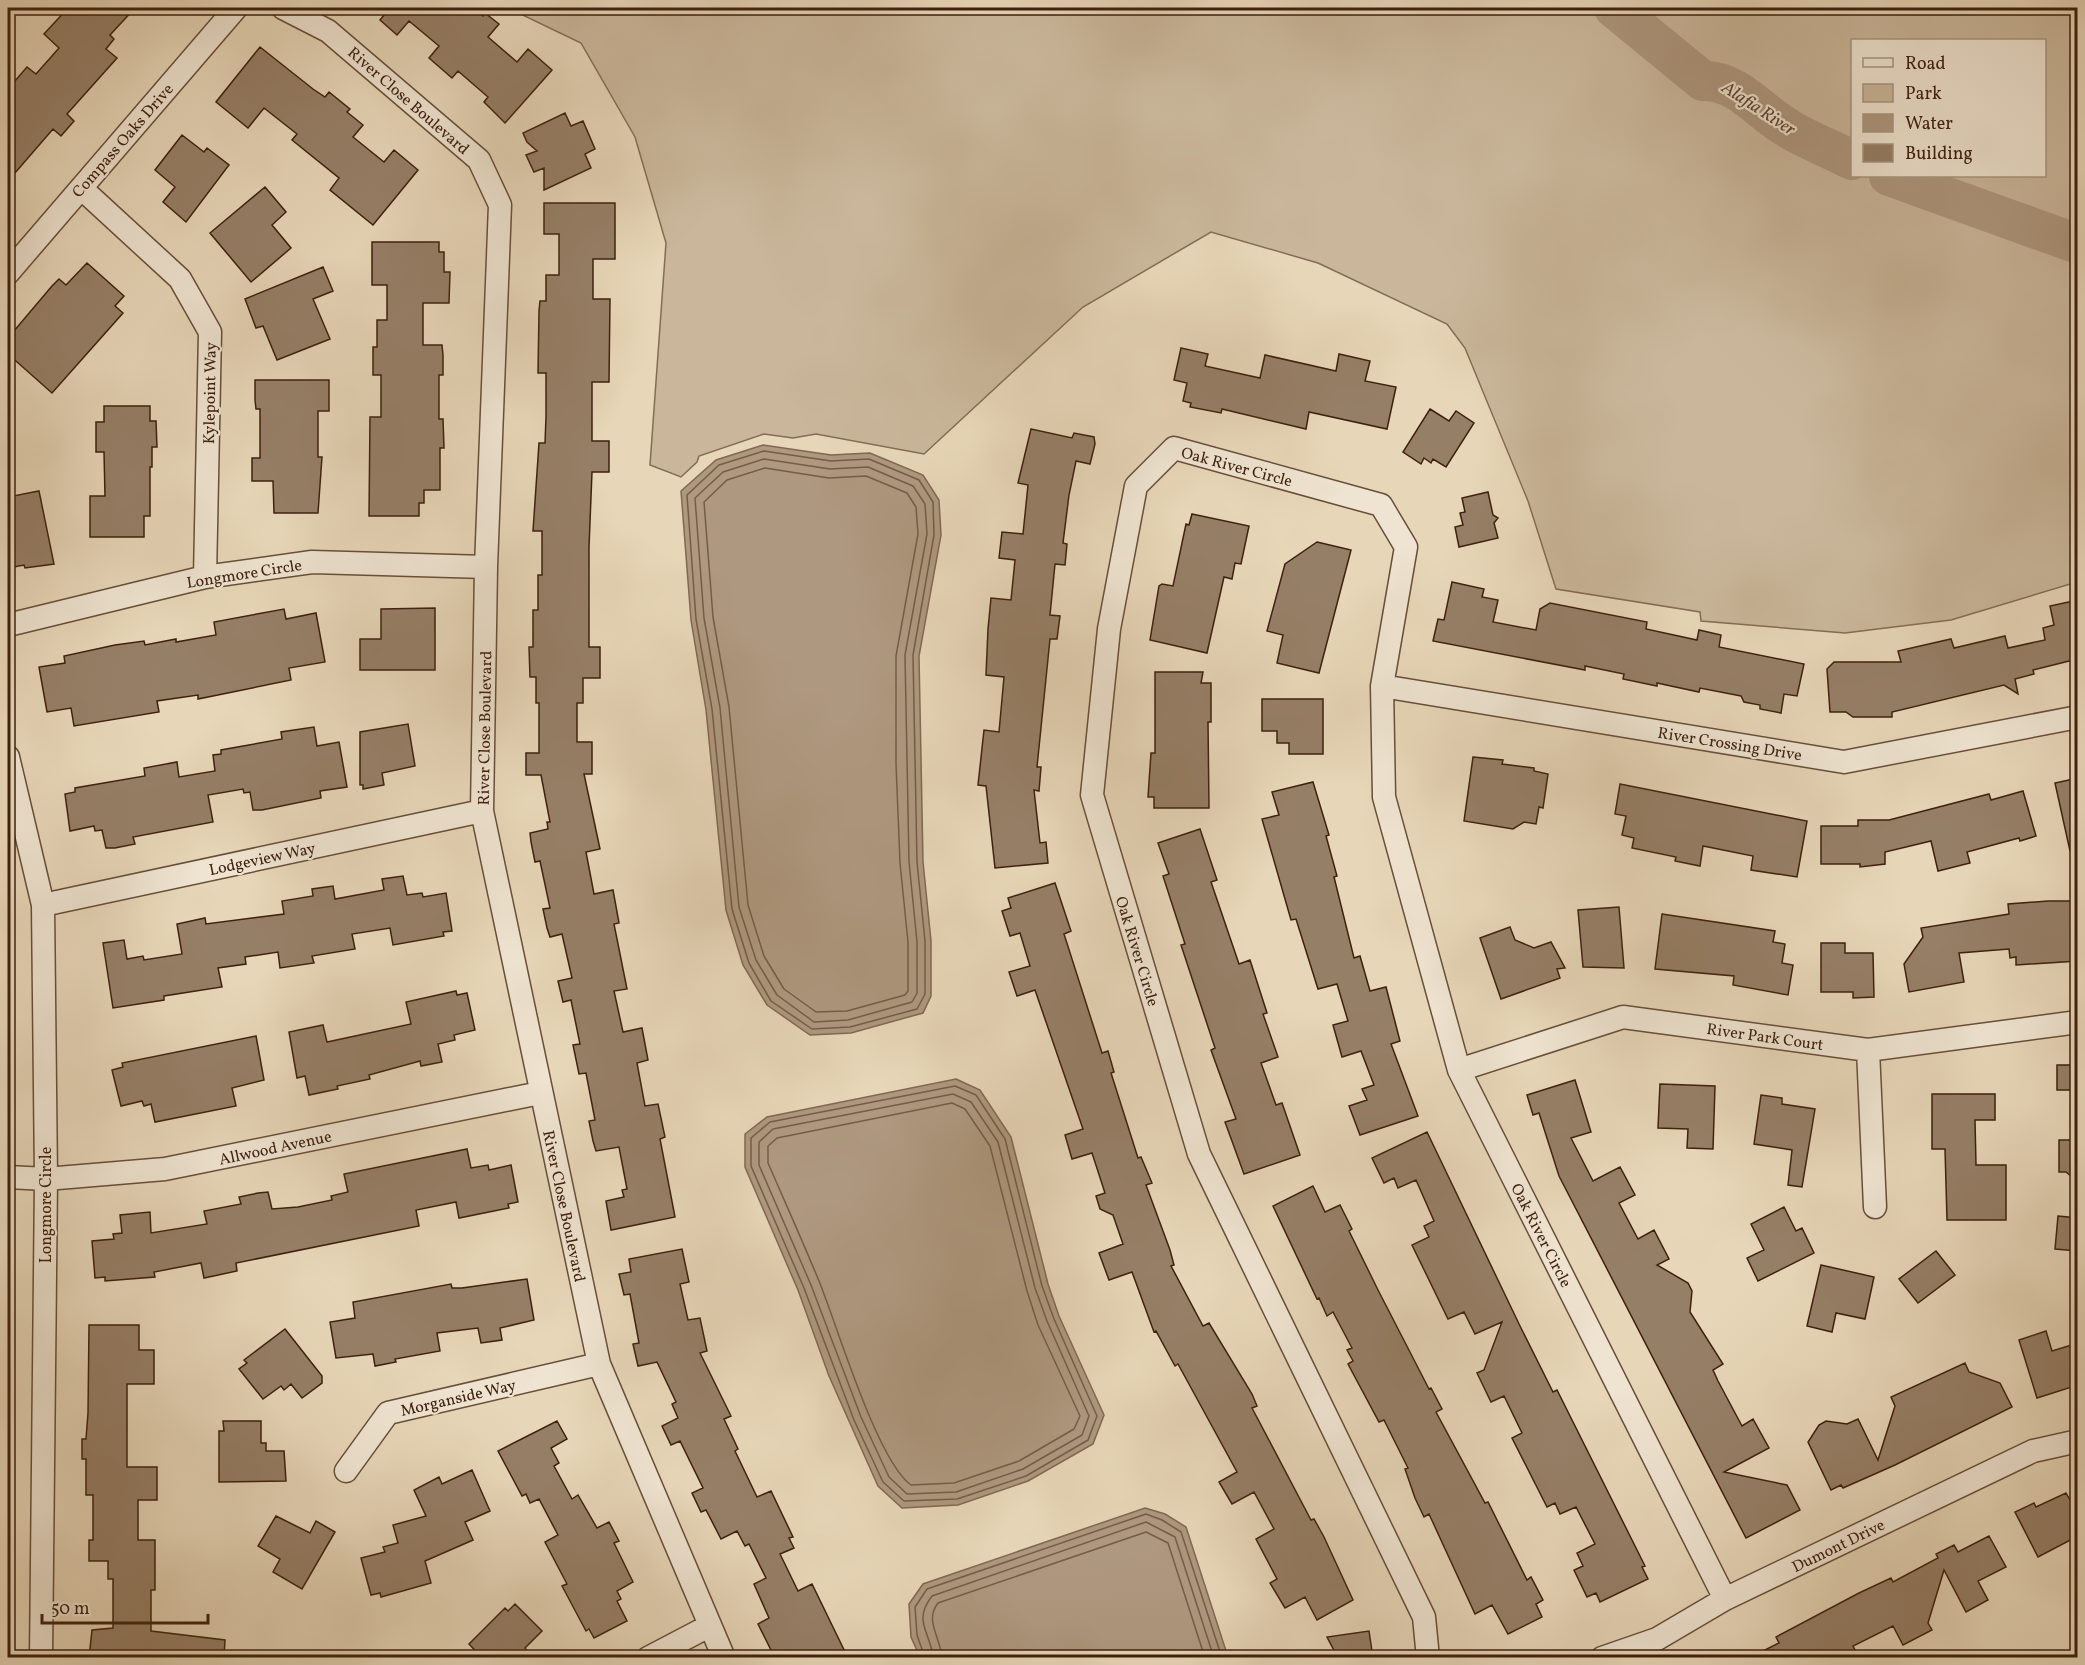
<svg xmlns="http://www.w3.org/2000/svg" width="2085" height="1665" viewBox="0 0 2085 1665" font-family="Vollkorn,serif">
	<rect width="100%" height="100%" fill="#e7d6b8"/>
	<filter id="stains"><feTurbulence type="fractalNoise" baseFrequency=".00333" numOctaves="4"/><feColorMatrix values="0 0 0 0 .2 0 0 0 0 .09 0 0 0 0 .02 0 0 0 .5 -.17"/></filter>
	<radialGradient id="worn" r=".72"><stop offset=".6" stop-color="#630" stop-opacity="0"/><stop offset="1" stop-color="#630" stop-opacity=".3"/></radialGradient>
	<!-- green -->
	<path fill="#cab79b" stroke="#846c55" stroke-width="1.5" fill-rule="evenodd" d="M508,8H2077V582L1951,620L1845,633L1701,621L1700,612L1556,589L1528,501L1465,348L1447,324L1318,263L1211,232L1083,307L924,454L816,434L793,438L764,434L699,456L697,462L681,477L650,465L666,243L635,137L581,43ZM1852,40H2044V176H1852Z"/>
	<!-- water -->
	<path fill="#ae987f" stroke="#816852" stroke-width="1.5" d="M763,445L831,455L870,453L923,475L939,500L941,535L919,656L923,862L931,941V996L923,1013L851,1033L810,1035L767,1005L743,965L726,910L706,710L691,620L681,491L716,460Z
		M956,1079L980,1090L1011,1137L1048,1284L1059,1316L1104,1415L1093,1444L1028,1481L958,1505L902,1508L878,1486L829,1376L798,1290L745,1167V1134L767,1117Z
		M1145,1508L1165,1514L1186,1527L1228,1657H920L911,1637L909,1604L923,1584Z"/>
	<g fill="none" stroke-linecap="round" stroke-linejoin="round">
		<!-- shore -->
		<path stroke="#765c47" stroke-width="1.5" d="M764,451L831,461L869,459L919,480L933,502L934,535L913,655L917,862L925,941V994L917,1009L850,1027L812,1029L771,1001L749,963L732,909L712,709L696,619L687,495L719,465Z
			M764,459L830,469L868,467L913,486L925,504L927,534L905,655L909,862L917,942V993L912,1002L848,1020L814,1022L777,995L756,960L739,907L720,708L704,618L695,498L723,472Z
			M765,468L829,478L866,476L907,493L916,507L918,534L896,656V764L900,863L908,942V991L905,995L847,1011L816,1012L784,989L764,956L748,905L729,707L713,617L704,502L727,480Z
			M955,1086L976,1095L1005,1139L1042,1286L1054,1319L1097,1416L1088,1440L1026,1476L957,1499L904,1501L883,1482L854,1420L804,1288L751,1166V1138L770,1122Z
			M953,1094L971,1102L998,1142L1035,1288L1047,1321L1089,1416L1082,1435L1023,1469L956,1492L907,1494L889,1477L861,1417L811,1285L759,1165V1142L773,1129Z
			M952,1103L965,1109L990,1146L1027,1291L1038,1325L1080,1416L1074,1429L1019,1461L954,1483L911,1485C877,1461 837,1325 819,1281C803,1242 785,1202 768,1163V1146L777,1138Z
			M925,1658L917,1635L915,1607L927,1589L1146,1514L1162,1520L1181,1532L1222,1658
			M933,1658C931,1632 912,1622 932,1596L1146,1522L1175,1537L1214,1658
			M942,1658C941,1638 924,1621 938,1603L1146,1532L1168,1543L1205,1658"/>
		<!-- river -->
		<path stroke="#ae987f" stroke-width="40" d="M1614,8L1703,81C1737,80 1759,111 1786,127C1806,140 1831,149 1852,160
			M1889,176L2078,244"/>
	</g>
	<!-- building -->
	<path fill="#967f67" stroke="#3e200f" stroke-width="1.5" d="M68,8H135L110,35L114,39L106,49L117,58L67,114L74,121L61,136L53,129L8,181V89L27,67L36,74L59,48L44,34Z
		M390,8H473L483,16L485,13L499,24L488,37L517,62L528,49L552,70L505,123L484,102L488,97L458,71L452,78L429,58L439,46L409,21L397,35L380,20Z
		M260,47L313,89L325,97L329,92L350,109L347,112L363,125L353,137L384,162L394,150L418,170L373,225L330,190L339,178L292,140L297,134L264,108L248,128L216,102Z
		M565,113L571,126L583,121L595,149L585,154L591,168L544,190V168L534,172L526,155L537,151L527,142L523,133Z
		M182,135L204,152L207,148L229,165L186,222L163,202L175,187L155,170Z
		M265,187L286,212L272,225L291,248L251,282L210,233Z
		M544,203H615V259H593V299H610L609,382H592V441H609V472H592L589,547V647H600V678H583V703H577V742H592V774H584L600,849L586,852L594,894L613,890L619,923L614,924L627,989L614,991L623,1032L642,1028L648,1060L637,1063L645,1106L658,1104L665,1137L660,1139L675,1217L611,1230L606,1201L624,1197L622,1190L627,1189L619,1147L596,1151L593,1141L589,1121L595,1120L586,1073L579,1074L573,1045L580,1044L571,1000L563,1002L558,981L572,978L562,934L550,937L547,928L543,909L550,908L540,861L535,862L531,842L530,833L548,829L547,822H550L541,775H526V753H539V703H536V677H530L529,647H533V610H538V575H542V531H533L539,443H545L546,417V373H538L539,311L540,301H546V275H559V234H544Z
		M372,242H439V252H444V272H450L449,303H423V345H442L443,355V375H439V419H443L444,448H440V490H424V503H419V516H369L370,417H381V375H373V347H377V320H387V285H372Z
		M87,263L124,296L115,306L123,313L52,393L8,354V338L52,286L59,279L66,285Z
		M323,267L333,291L313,299L330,339L277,360L263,326L256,328L245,299Z
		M1181,348L1208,354L1205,366L1260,378L1265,355L1336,371L1339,354L1370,361L1365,381L1396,387L1387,429L1309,412L1306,429L1222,409L1221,413L1190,407L1191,403L1183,401L1187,383L1174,380Z
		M255,380H329V411H318V457H322L318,513H274L273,481H252V458H260V409H256L255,400Z
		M104,406H150V421H156L157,447H152V467H150V516H144V537H90V496H105L104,452H96V422H104Z
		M1430,409L1449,421L1456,411L1474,423L1446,467L1433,459L1431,463L1424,458L1421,464L1403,452Z
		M1031,429L1072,438L1074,433L1094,437L1095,444L1090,464L1076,461L1069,495L1063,543L1067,544L1065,565L1055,564L1050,615L1060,616L1057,639H1050L1037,767H1041L1039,791L1034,790L1040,843L1046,842L1048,863L995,868L986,786L978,785L984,730L999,732L1004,677L986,675L988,629L991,598L1011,600L1015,560L999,558L1002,532L1023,534L1028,485L1018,483Z
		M39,491L54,564L25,568L24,565L8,568V497Z
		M1488,492L1493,515L1498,518L1494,523L1498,538L1459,547L1455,527L1463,525L1460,513L1465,512L1462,498Z
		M1192,514L1249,526L1241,564L1235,563L1232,579L1224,577L1207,653L1150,640L1159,586L1162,584L1173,586L1186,524L1189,525Z
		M1317,542L1351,550L1319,673L1277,663L1283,635L1267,631L1285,564Z
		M1452,582L1484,589L1482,597L1498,600L1493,622L1536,630L1540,609L1550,603L1647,622L1646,629L1697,640L1699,630L1721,635L1719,647L1804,664L1797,696L1784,694L1781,713L1760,709V705L1744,702L1741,696L1700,688L1699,692L1657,683V686L1623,679L1624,674L1585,666V670L1433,641L1438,619L1444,620Z
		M2078,600V654L2073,660L2033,670L2034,674L2015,679L2018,694L2004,685L1892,712V717H1853L1846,712H1830L1827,669L1834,662H1901L1898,651L1951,639L1954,648L2005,636L2008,648L2045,640L2043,628L2054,625L2050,606Z
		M435,608V670H360V639H381V609Z
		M284,609L286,619L316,613L325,662L289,668L291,680L198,699V695L157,701L159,712L74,726L71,708L47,712L39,667L65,663L64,656L115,645L144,641L145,645L176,639V642L216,635L214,622Z
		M1155,672H1203L1201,683H1211V722H1208L1209,808H1154V797H1148L1151,753H1155Z
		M1262,699H1323V754H1289V743H1277V731H1262Z
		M408,724L415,766L382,773L384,785L363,789V785H360V732Z
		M314,727L317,746L339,742L347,787L320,791L321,798L262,810H253L250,792L244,793L243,789L208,795L213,822L133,837L135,844L115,848H106L102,830L95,831L94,826L70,831L65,794L75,792V788L145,776L144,768L177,762L179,777L215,771L213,755L221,754V750L282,739L281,732Z
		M1473,757L1503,760L1502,764L1534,768V771L1548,774L1543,808L1539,807L1536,824L1524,822L1513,829L1464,821Z
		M2078,778V850L2070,851L2055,783Z
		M1313,782L1329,835L1326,836L1337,876L1334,877L1354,958L1360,956L1370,991L1386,987L1400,1041L1391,1044L1418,1116L1360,1135L1349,1106L1367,1100L1362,1089L1374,1085L1361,1051L1342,1057L1333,1025L1348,1021L1337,984L1318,989L1296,919L1291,920L1262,819L1279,815L1272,792Z
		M1620,784L1807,821L1797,877L1751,870L1753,856L1703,846L1700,866L1675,861L1676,857L1632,848L1634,838L1622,835L1626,816L1615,814Z
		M2023,791L2036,836L2020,841L2019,838L1967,852L1970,863L1938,871L1931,841L1885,852V864L1860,867V864H1821V826H1858V820H1889L1989,794L1991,800Z
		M1200,829L1217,880L1211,882L1239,964L1250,960L1267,1013L1263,1014L1278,1057L1261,1063L1276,1105L1282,1103L1300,1155L1244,1174L1225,1122L1236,1119L1211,1050L1215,1048L1181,945L1185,944L1163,876L1169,874L1158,843Z
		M403,876L407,895L422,893L423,897L446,893L452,931L443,932L444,936L393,945L390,928L352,934L355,949L312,956L314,963L280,968L278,952L245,957L246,964L218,968L222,987L164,996V1000L113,1008L103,943L124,940L127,959L143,956L144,960L182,954L177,924L205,918L206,924L284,914L282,901L313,896L312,889L333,886L335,899L384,890L382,879Z
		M1055,883L1071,931L1064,934L1102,1053L1108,1051L1114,1072L1111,1073L1138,1158L1141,1157L1152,1183L1146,1185L1170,1250L1174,1265L1171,1266L1203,1326L1209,1323L1252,1394L1257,1406L1252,1408L1311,1520L1314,1519L1324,1537L1353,1600L1317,1620L1305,1597L1285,1608L1270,1583L1277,1579L1256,1539L1274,1529L1254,1492L1232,1504L1219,1482L1237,1472L1178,1364L1175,1366L1156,1331L1154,1332L1132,1272L1109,1280L1099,1253L1123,1244L1113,1215L1100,1209L1096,1196L1105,1193L1092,1153L1072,1159L1065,1135L1083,1129L1035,990L1017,996L1009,972L1030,966L1020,933L1010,936L1002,911L1011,908L1008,898Z
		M2048,901H2078V961L2016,965V957L2010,958L2009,949L1959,953L1964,982L1909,992L1904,964L1923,937L1921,928L2009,914L2008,904Z
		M1619,907L1624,968L1583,967L1578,910Z
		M1662,914L1775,931L1773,942L1785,944L1782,963L1793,965L1788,995L1733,985L1734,976L1655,969Z
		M1510,927L1515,940L1534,948L1551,942L1565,968L1557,969L1560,978L1501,999L1480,938Z
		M1821,943H1845V953H1873L1874,997L1853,998V992H1821Z
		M456,991L457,995L467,993L475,1030L454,1035L455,1040L438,1044L442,1062L421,1066L420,1061L369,1075L370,1079L337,1086L338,1089L309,1095L305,1076L297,1078L289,1032L323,1025L327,1042L411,1024L406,1002Z
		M256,1036L264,1080L232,1088L236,1106L155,1122L151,1104L144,1106L142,1101L121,1106L112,1070L123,1067L122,1063Z
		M2057,1065H2078V1090H2057Z
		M1575,1080L1591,1132L1571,1138L1593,1181L1620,1167L1635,1195L1619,1203L1638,1239L1654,1230L1669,1259L1657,1265L1688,1283L1692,1291L1690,1312L1723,1364L1713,1370L1718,1381L1742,1426L1753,1419L1769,1448L1724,1472L1787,1485L1800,1510L1746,1538L1559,1176L1539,1113L1533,1115L1527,1095Z
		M1660,1084L1715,1086L1713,1149L1687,1148L1688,1129L1658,1128Z
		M1932,1094H1995V1120H1975L1976,1165H2006V1220H1947L1945,1149H1932Z
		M1761,1095L1782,1098V1104L1815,1109L1802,1187L1788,1185L1792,1150L1754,1144Z
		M1427,1132L1520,1326L1553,1392L1557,1390L1645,1566L1642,1567L1648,1579L1600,1602L1596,1593L1587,1597L1574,1570L1583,1566L1577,1553L1595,1544L1576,1507L1560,1514L1555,1503L1547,1507L1512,1438L1522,1433L1504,1396L1491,1402L1477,1373L1484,1370L1502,1322L1475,1334L1464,1312L1448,1319L1412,1245L1429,1237L1424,1226L1434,1221L1416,1180L1398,1188L1394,1178L1384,1183L1372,1158Z
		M2059,1140H2078V1182L2066,1172H2059Z
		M467,1149L471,1168L488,1165L489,1170L511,1165L518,1202L508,1204L509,1208L459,1218L456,1202L416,1210L419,1226L236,1263L237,1271L204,1278L201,1263L154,1272L155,1277L105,1281V1277L95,1278L92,1241L114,1239L113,1234L122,1233L120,1215L150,1212L151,1233L207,1224L204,1211L241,1204L239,1197L258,1193L268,1192L272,1209L298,1207L332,1200L331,1196L348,1192L344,1174Z
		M1313,1186L1325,1212L1340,1205L1352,1229L1349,1231L1378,1290L1429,1389L1431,1388L1442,1409L1436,1412L1485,1503L1488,1502L1527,1580L1531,1577L1543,1600L1536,1604L1542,1617L1508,1634L1492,1605L1475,1614L1429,1514L1424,1517L1415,1498L1405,1469L1408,1468L1384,1420L1379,1422L1348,1364L1353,1361L1347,1350L1352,1348L1333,1312L1327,1316L1319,1298L1317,1299L1273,1206Z
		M1784,1207L1796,1231L1802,1228L1814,1253L1758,1281L1747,1258L1764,1250L1751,1224Z
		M2058,1216L2078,1218V1251L2055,1249Z
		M682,1249L689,1282L680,1284L688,1320L700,1318L707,1351L700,1353L731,1416L724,1419L738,1449L735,1451L757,1497L771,1491L793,1537L789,1538L794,1548L780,1554L798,1591L812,1584L848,1658H775L758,1624L769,1618L754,1584L766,1578L749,1544L745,1546L737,1531L721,1539L706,1510L701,1512L692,1493L703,1488L680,1441L671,1445L662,1426L678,1418L672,1404L676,1402L657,1362L638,1366L633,1344L639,1343L630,1294L624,1295L619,1274L631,1272L629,1259Z
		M1936,1251L1955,1275L1918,1303L1899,1279Z
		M1821,1265L1874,1277L1865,1319L1836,1313L1832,1332L1807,1326Z
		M527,1279L534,1320L500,1328L502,1340L481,1343L478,1328L437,1333L440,1351L395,1359L396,1362L375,1366L373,1354L336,1358L330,1322L355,1318L353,1302L451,1284L452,1288H462Z
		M89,1325H139V1350H154V1384H127V1467H157V1500H138V1540H155V1590H151V1631L225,1640L224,1658H89L92,1630L113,1628V1579H108V1561H89V1540H93V1495H86V1459H82V1439H86L88,1413Z
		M285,1329L322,1376V1383L302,1398L291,1384L284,1390L281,1386L263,1399L239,1369L247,1363L244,1360Z
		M2046,1331L2052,1351L2078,1343V1385L2037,1398L2019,1340Z
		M1965,1363L1969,1372L2000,1383L2012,1407L1895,1465L1843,1488L1841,1485L1831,1490L1808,1442L1819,1425L1826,1421L1847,1424L1858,1419L1878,1460L1895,1406L1891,1397Z
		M223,1421H261V1443H266V1451H284L286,1481L219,1482V1431H224Z
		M557,1421L567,1439L551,1448L559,1463L554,1466L572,1499L578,1495L597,1528L609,1522L619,1541L614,1543L633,1582L617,1591L621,1599L617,1601L627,1621L594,1638L589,1629L586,1631L562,1586L567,1584L545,1542L558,1535L539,1499L530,1503L526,1494L522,1496L498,1451Z
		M472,1470L490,1511L465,1522L473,1540L425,1561L431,1583L381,1597L380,1593L371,1595L361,1558L385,1552L383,1547L398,1543L393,1525L426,1516L414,1490L439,1477L442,1484Z
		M2066,1493L2078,1514V1536L2038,1557L2015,1512L2034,1503L2036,1507Z
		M276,1516L310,1533L316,1521L335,1532L302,1589L273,1572L280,1559L258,1546Z
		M1989,1536L2006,1567L1978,1581L1988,1600L1966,1612L1944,1570L1928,1623L1932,1630L1903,1645L1893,1626L1853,1646L1859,1658H1749L1779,1643L1776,1637L1859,1593L1891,1578L1893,1582L1938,1558L1936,1554L1954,1545L1958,1552Z
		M515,1604L542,1631L525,1648L534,1658H482L469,1644L505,1608L508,1611Z
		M1369,1631L1373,1658H1338L1327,1637Z"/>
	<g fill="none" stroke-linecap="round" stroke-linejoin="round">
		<defs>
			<path id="street" d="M283,8L328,31L479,160L500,205L486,567L482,811L599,1364L724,1658
				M81,188L180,279L210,332L205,577
				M8,273L236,8
				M8,625L205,577L312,562L486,567
				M1382,686L1844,762L2078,717
				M8,757L43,905L46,1179L41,1658
				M43,905L482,811
				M1868,1050L1875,1207
				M1459,1070L1623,1017L1868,1050L2078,1022
				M8,1177L46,1179L165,1169L540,1093
				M346,1471L388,1413L599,1364
				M648,1658L709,1626
				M1428,1658L1424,1617L1199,1154L1092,795L1109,629L1136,486L1174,448L1381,505L1406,547L1382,686L1384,797L1459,1070L1725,1599
				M1602,1658L1657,1639L1725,1599L2033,1451L2078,1441"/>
		</defs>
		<!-- street casing -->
		<use href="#street" stroke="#684e39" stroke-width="25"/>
		<!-- street -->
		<use href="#street" stroke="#efe4d1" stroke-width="22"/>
	</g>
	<g text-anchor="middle" stroke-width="4.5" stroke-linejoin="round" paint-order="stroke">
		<!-- street labels -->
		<g font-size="16" fill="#3e200f" stroke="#efe4d1">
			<text transform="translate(409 100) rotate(41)" y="6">River Close Boulevard</text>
			<text transform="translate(122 140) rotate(-49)" y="6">Compass Oaks Drive</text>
			<text transform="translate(209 393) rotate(-89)" y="6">Kylepoint Way</text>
			<text transform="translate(1237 466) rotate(15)" y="6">Oak River Circle</text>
			<text transform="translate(244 573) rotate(-9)" y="6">Longmore Circle</text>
			<text transform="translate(484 728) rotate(-89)" y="6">River Close Boulevard</text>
			<text transform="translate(1730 743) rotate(9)" y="6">River Crossing Drive</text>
			<text transform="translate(262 858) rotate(-12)" y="6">Lodgeview Way</text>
			<text transform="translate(1138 951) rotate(73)" y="6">Oak River Circle</text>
			<text transform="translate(1765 1036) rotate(8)" y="6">River Park Court</text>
			<text transform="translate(275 1147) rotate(-12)" y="6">Allwood Avenue</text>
			<text transform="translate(45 1205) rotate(-90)" y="6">Longmore Circle</text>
			<text transform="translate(565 1206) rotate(78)" y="6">River Close Boulevard</text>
			<text transform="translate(1542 1235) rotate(63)" y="6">Oak River Circle</text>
			<text transform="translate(458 1397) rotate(-13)" y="6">Morganside Way</text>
			<text transform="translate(1838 1545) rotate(-26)" y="6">Dumont Drive</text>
		</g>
		<!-- water labels -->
		<g font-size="18" font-style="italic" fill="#604431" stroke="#efe4d1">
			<text transform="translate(1759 108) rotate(33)" y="6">Alafia River</text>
		</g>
	</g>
	<!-- margin -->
	<rect width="2085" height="1665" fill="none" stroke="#e7d6b8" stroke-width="30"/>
	<rect x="9" y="9" width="2067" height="1647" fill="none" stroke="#3e200f" stroke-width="3"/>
	<rect x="15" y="15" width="2055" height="1635" fill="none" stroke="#3e200f" stroke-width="1.5"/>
	<!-- legend -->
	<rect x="1851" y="39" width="195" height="138" fill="#efe4d1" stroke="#a89683" stroke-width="1.5"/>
	<rect x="1863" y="58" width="30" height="9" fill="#efe4d1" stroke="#a89683" stroke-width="1.5"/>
	<text x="1905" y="69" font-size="18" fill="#3e200f">Road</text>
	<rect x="1863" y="84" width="30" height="18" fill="#cab79b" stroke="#a89683" stroke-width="1.5"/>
	<text x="1905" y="99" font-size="18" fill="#3e200f">Park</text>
	<rect x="1863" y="114" width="30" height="18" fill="#ae987f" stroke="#a89683" stroke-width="1.5"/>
	<text x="1905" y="129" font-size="18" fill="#3e200f">Water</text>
	<rect x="1863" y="144" width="30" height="18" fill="#967f67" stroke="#a89683" stroke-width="1.5"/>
	<text x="1905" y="159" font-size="18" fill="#3e200f">Building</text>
	<!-- scale -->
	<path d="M42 1614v9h166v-9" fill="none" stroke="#3e200f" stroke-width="3"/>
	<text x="51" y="1614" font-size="18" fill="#3e200f" stroke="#efe4d1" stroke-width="4.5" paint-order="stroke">50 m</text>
	<rect width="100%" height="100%" filter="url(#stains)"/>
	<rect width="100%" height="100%" fill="url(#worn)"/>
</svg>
